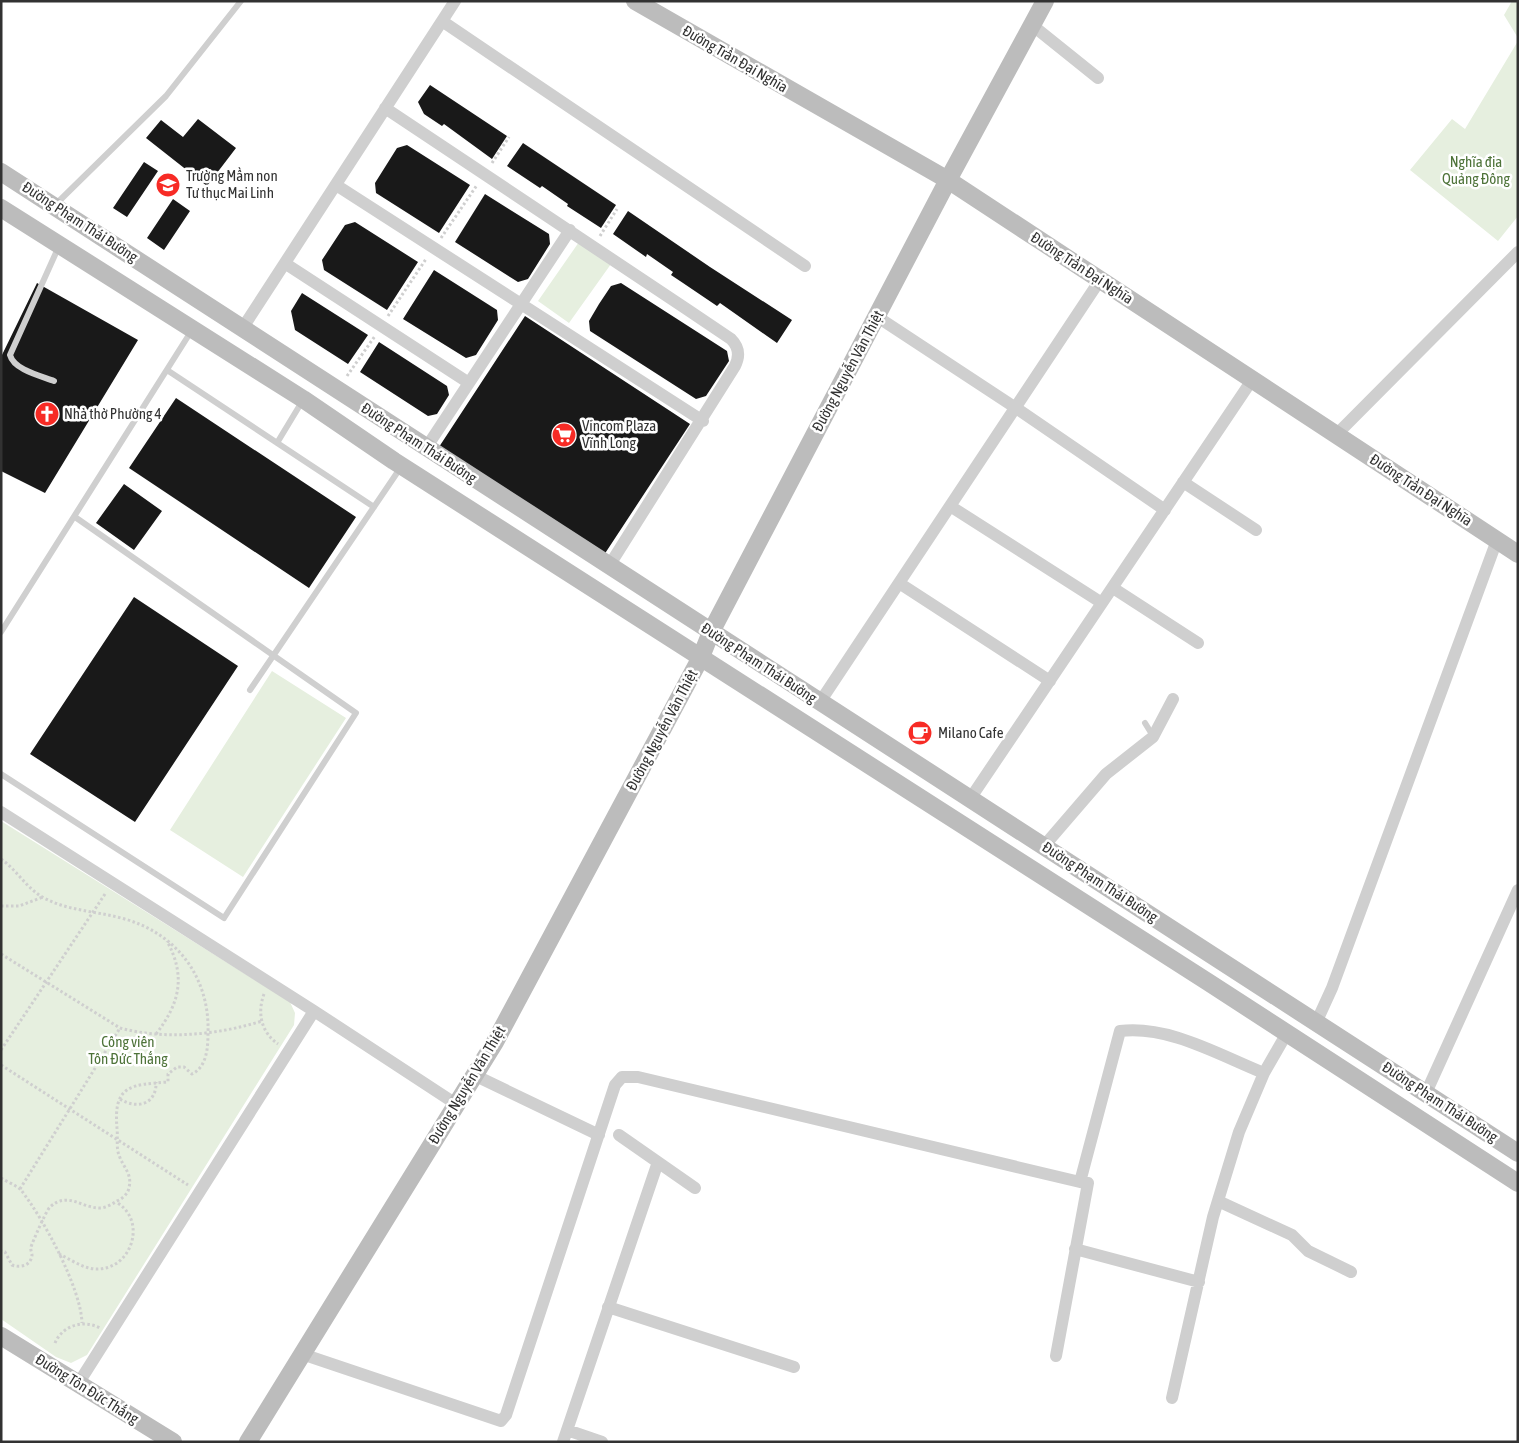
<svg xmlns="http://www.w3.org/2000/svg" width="1519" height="1443" viewBox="0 0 1519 1443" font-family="'Asap Condensed',sans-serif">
	<rect width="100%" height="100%" fill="#fff"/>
	<!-- green -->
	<path fill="#e6efdf" d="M1512,1H1518V38L1504,15Z
		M1518,41V216L1498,241L1410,170L1452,119L1465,129Z
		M579,242L611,264L569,323L538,301Z
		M272,671L346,718L243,877L170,830Z
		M1,821L290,1002L295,1013L294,1025L87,1355L71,1363L56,1357L1,1319Z"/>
	<!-- building -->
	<path fill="#191919" d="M430,85L507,136L492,159L444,124L442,126L424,114L418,102Z
		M198,119L236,148L207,186L146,138L161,120L183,137Z
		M523,143L616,205L601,228L567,206L568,204L542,186L540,188L507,166Z
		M407,145L470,185L439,233L376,193L375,183L397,148Z
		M144,162L158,171L127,217L113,208Z
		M485,194L549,234L550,244L528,279L518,282L455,242Z
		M173,199L190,211L164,250L147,238Z
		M628,211L710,267L792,320L777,343L720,303L717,306L683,283L671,275L673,272L647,254L646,257L613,234Z
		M355,222L418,262L387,310L324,270L322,260L345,225Z
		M434,270L497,310L498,320L476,355L466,358L403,319Z
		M37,283L138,340L45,493L1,471V357Z
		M621,283L727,351L729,361L706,396L696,399L590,331L589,321L599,304L611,286Z
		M302,293L368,335L348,364L295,330L291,311Z
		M525,316L690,424L604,555L439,447Z
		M379,342L447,386L449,395L437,414L428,416L360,372Z
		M176,398L356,517L309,588L129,468Z
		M124,484L162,511L134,550L96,523Z
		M134,597L238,666L135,822L30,754Z"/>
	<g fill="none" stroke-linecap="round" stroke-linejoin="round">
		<!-- path -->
		<path stroke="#cfcfcf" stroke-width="3" stroke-dasharray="2.5 2.5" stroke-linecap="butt" d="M492,163L509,137
			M600,236L617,209
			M441,238L477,185
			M388,316L426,259
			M347,376L375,336
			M1,859C17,870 27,889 44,898C69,911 95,911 121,918C176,932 210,977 208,1033C208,1047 207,1067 192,1074L184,1067H177L168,1074V1082C132,1085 113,1084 117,1128C118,1137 116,1148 119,1155C123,1168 134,1174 128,1191C126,1195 122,1199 117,1201C112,1204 106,1208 100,1208C81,1208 68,1191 50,1207C47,1209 32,1243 31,1247C30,1248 32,1254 32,1255C31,1266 20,1268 12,1265L5,1252L1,1251
			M1,906H19L43,897
			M1,954L120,1028C164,1040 218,1035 262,1021
			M264,994C257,1013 261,1032 278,1044
			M156,1034C180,1003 186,976 167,941
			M1,1050L105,894
			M1,1065L188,1185
			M120,1099C137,1110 157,1104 156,1082
			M1,1178C7,1182 16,1185 21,1190C43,1218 81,1288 82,1323
			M20,1189L120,1028
			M59,1254C70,1259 82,1268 95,1269C132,1271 148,1220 116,1202
			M55,1343C62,1326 83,1319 100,1328"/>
		<!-- lane -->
		<path stroke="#cfcfcf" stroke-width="6" d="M56,204L166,96L241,1
			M167,370L374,507
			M54,381C41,376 14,370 10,355L59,246
			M277,443L303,400
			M1,632L192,330
			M250,690L401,467
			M1145,723L1153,736
			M1,774L224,918L356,713L75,517"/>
		<!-- street -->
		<path stroke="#cfcfcf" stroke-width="12" d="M442,21L805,266
			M1032,25L1098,78
			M385,108L685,308L731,339C739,347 740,356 735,366L609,566
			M336,185L703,421
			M286,264L469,383
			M876,316L1016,408L1165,510
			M242,329L455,1
			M1336,435L1518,252
			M426,448L570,230
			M1183,482L1256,530
			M950,506L1102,603
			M899,583L1050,681
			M1113,588L1198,643
			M820,702L1100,280
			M970,799L1252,380
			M1,812L314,1011L456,1104
			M1044,846L1106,774L1153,737L1173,699
			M1316,1023L1332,988L1497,540
			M474,1075L599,1135
			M1426,1093L1518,890
			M619,1135L695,1188
			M1218,1201L1292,1235L1308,1251L1351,1272
			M1075,1249L1199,1282
			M608,1307L794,1367
			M302,1354L501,1421L506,1415L615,1085L622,1077H638L1080,1182L1120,1031C1169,1025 1219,1055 1264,1073L1287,1033
			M1056,1356L1088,1183L1080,1182
			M78,1384L314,1011
			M1172,1398L1213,1217L1239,1132L1264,1073
			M567,1430L602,1442
			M563,1442L658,1162"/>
		<!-- secondary -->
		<path stroke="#bcbcbc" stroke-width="18" d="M635,1L948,180L1518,554
			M1,172L1518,1153
			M1,208L303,399L394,461L1208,982L1518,1183
			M1,1336L173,1442
			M248,1442L495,1042L701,657L711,632L948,180L1045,1"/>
	</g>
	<!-- icons -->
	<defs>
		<symbol id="school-disc" viewBox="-11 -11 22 22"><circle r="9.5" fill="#f72b25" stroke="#fff"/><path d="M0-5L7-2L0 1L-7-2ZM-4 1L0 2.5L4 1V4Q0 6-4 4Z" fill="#fff"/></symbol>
		<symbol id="church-disc" viewBox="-11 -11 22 22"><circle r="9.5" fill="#f72b25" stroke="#fff"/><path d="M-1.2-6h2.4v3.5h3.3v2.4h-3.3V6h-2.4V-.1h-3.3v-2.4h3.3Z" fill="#fff"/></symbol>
		<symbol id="supermarket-disc" viewBox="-11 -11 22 22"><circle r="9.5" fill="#f72b25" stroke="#fff"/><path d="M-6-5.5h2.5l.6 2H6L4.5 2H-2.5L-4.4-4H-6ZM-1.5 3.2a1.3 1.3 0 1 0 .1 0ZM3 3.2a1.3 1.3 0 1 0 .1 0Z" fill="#fff"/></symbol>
		<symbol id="cafe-disc" viewBox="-11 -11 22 22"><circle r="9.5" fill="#f72b25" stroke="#fff"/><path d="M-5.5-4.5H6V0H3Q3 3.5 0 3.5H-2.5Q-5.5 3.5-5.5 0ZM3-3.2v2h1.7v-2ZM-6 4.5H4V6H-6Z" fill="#fff"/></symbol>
	</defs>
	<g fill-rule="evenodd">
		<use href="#school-disc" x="154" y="171" width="28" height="28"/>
		<use href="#church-disc" x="33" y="400" width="28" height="28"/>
		<use href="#supermarket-disc" x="550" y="421" width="28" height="28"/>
		<use href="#cafe-disc" x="906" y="719" width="28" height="28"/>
	</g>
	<g text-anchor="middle" stroke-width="5" stroke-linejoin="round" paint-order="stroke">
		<!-- street labels -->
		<g font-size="15" fill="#323232" stroke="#fff">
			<text transform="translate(735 59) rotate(30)" y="5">Đường Trần Đại Nghĩa</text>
			<text transform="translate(80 222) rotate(33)" y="5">Đường Phạm Thái Bường</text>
			<text transform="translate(1082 268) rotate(33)" y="5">Đường Trần Đại Nghĩa</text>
			<text transform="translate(848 371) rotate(-62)" y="5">Đường Nguyễn Văn Thiệt</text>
			<text transform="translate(419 443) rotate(33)" y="5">Đường Phạm Thái Bường</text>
			<text transform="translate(1421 490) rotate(33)" y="5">Đường Trần Đại Nghĩa</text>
			<text transform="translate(759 663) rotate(33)" y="5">Đường Phạm Thái Bường</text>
			<text transform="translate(662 730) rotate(-62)" y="5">Đường Nguyễn Văn Thiệt</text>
			<text transform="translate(1100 882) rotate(33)" y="5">Đường Phạm Thái Bường</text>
			<text transform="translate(467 1085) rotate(-59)" y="5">Đường Nguyễn Văn Thiệt</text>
			<text transform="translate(1440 1102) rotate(33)" y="5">Đường Phạm Thái Bường</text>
			<text transform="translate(87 1389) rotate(32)" y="5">Đường Tôn Đức Thắng</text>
		</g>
		<!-- park labels -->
		<g font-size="15" fill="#4e7339" stroke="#fff">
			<text x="1476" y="167">Nghĩa địa<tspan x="1476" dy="17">Quảng Đông</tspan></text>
			<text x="128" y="1047">Công viên<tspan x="128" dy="17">Tôn Đức Thắng</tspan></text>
		</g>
		<!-- poi labels -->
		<g font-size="15" fill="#323232" stroke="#fff" text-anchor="start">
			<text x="186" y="181">Trường Mầm non<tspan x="186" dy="17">Tư thục Mai Linh</tspan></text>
			<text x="64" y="419">Nhà thờ Phường 4</text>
			<text x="582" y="431">Vincom Plaza<tspan x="582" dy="17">Vĩnh Long</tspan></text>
			<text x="938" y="738">Milano Cafe</text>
		</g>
	</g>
	<!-- border -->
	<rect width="1519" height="1443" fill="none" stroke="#323232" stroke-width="5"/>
</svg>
